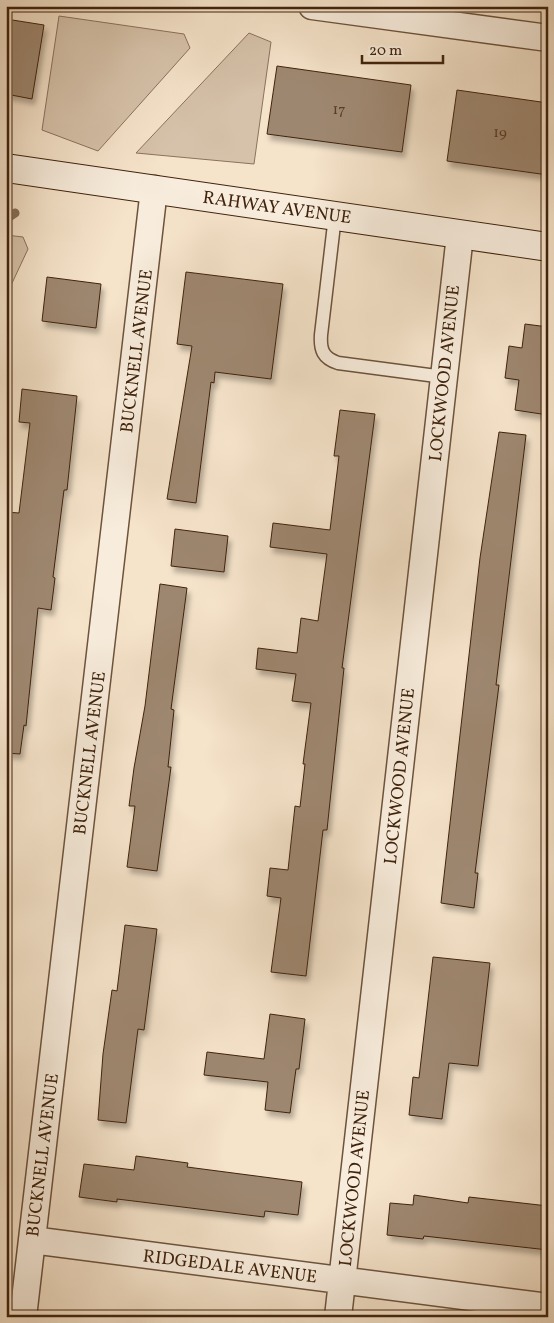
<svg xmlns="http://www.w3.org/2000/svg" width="554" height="1323" viewBox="0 0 554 1323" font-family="Vollkorn,serif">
	<defs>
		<filter id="shadow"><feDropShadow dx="3" dy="5.5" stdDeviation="2.5" flood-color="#0004"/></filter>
	</defs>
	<rect width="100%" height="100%" fill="#f5e3ca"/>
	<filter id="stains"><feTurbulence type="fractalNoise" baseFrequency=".004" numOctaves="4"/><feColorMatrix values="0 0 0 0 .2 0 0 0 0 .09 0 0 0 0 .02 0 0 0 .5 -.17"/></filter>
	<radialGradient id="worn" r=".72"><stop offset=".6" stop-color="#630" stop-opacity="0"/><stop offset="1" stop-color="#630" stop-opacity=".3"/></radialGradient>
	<!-- green -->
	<path fill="#d6c2aa" stroke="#8b725c" d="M59,16L184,34L190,48L98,151L42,130Z
		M249,33L271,42L254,164L136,153Z
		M6,235L23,237L28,249L6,296Z"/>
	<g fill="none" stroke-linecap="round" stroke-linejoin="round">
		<!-- stream -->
		<path stroke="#876f58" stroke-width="9" d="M6,219L15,213"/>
	</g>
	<!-- building -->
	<path fill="#9e876f" stroke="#40230d" filter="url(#shadow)" d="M6,19L44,25L32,99L6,94Z
		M277,66L411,85L402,152L267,134Z
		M457,90L548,103V175L447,161Z
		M186,272L283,284L271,379L215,372L214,383L211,382L196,503L167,499L192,346L177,344Z
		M47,277L101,284L96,328L42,321Z
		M525,324L548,327V415L515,410L519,380L505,378L509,346L522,348Z
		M22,389L77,396L67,490H64L53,577L55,578L51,610L38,608L26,726L24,725L20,754L6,753V512L19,513L30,423L19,422Z
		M340,410L375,414L342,668H344L327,830H323L306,976L271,972L281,898L267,896L270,868L288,870L295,806L300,807L305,764H303L311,703L292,701L296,674L256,669L258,648L297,653L301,618L318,621L327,554L270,547L273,523L330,530L339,456H334Z
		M499,432L526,435L496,685H499L475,873H478L474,908L441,903L480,558Z
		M175,529L228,536L224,572L171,566Z
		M160,584L187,588L171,709L174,710L168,767H171L157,871L127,867L135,806H129L134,768L145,706Z
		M125,925L157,929L144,1030L138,1029L126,1123L98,1120L103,1054L112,990L117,991Z
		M433,957L490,963L478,1066L449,1063L442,1119L409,1115L413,1077L419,1078Z
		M270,1014L305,1019L299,1069H296L290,1113L265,1110L268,1082L204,1075L207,1052L264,1059Z
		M136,1156L188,1163L187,1167L302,1182L298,1215L265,1211L264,1217L117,1199V1202L79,1197L84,1164L134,1170Z
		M414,1195L468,1203L469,1197L548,1206V1250L424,1236L423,1239L387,1235L390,1203L413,1205Z"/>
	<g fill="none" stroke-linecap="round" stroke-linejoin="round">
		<defs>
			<path id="lane" d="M335,216L321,335C320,350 323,358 338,363L444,377"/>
			<path id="street" d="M312,6L548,38
				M32,1240L548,1307
				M23,1317L154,189
				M338,1317L460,235"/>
			<path id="secondary" d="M6,168L548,247"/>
		</defs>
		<!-- lane casing -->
		<use href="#lane" stroke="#6d533c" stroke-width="15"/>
		<!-- street casing -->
		<use href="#street" stroke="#6d533c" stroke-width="29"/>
		<!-- secondary casing -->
		<use href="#secondary" stroke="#40230d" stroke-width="30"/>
		<!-- lane -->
		<use href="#lane" stroke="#f8eddd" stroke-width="12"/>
		<!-- street -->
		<use href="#street" stroke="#f8eddd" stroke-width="26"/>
		<!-- secondary -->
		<use href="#secondary" stroke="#f8eddd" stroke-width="28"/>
	</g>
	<g text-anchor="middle" stroke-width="4" stroke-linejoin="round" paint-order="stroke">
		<!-- number labels -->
		<g font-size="15" fill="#583c26">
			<text x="339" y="114">17</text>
			<text x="500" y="137">19</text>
		</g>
		<!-- street labels -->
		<g font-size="18" fill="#40230d" stroke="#f8eddd">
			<text transform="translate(277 207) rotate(8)" y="6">RAHWAY AVENUE</text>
			<text transform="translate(136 351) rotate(-83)" y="6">BUCKNELL AVENUE</text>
			<text transform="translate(444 373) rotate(-84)" y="6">LOCKWOOD AVENUE</text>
			<text transform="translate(89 753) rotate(-83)" y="6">BUCKNELL AVENUE</text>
			<text transform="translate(399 776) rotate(-84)" y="6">LOCKWOOD AVENUE</text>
			<text transform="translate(42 1155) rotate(-83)" y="6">BUCKNELL AVENUE</text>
			<text transform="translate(354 1178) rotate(-84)" y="6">LOCKWOOD AVENUE</text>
			<text transform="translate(230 1266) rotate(7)" y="6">RIDGEDALE AVENUE</text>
		</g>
	</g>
	<!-- margin -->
	<rect width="554" height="1323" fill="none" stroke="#f5e3ca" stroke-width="25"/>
	<rect x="8" y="8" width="539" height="1308" fill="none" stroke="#40230d" stroke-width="2.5"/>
	<rect x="12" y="12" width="529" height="1298" fill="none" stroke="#40230d"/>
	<!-- scale -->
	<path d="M362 55v8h81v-8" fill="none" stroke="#40230d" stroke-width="2.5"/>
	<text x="369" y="55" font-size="15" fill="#40230d" stroke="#f8eddd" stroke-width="4" paint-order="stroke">20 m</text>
	<rect width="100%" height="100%" filter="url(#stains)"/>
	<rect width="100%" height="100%" fill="url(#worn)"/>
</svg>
